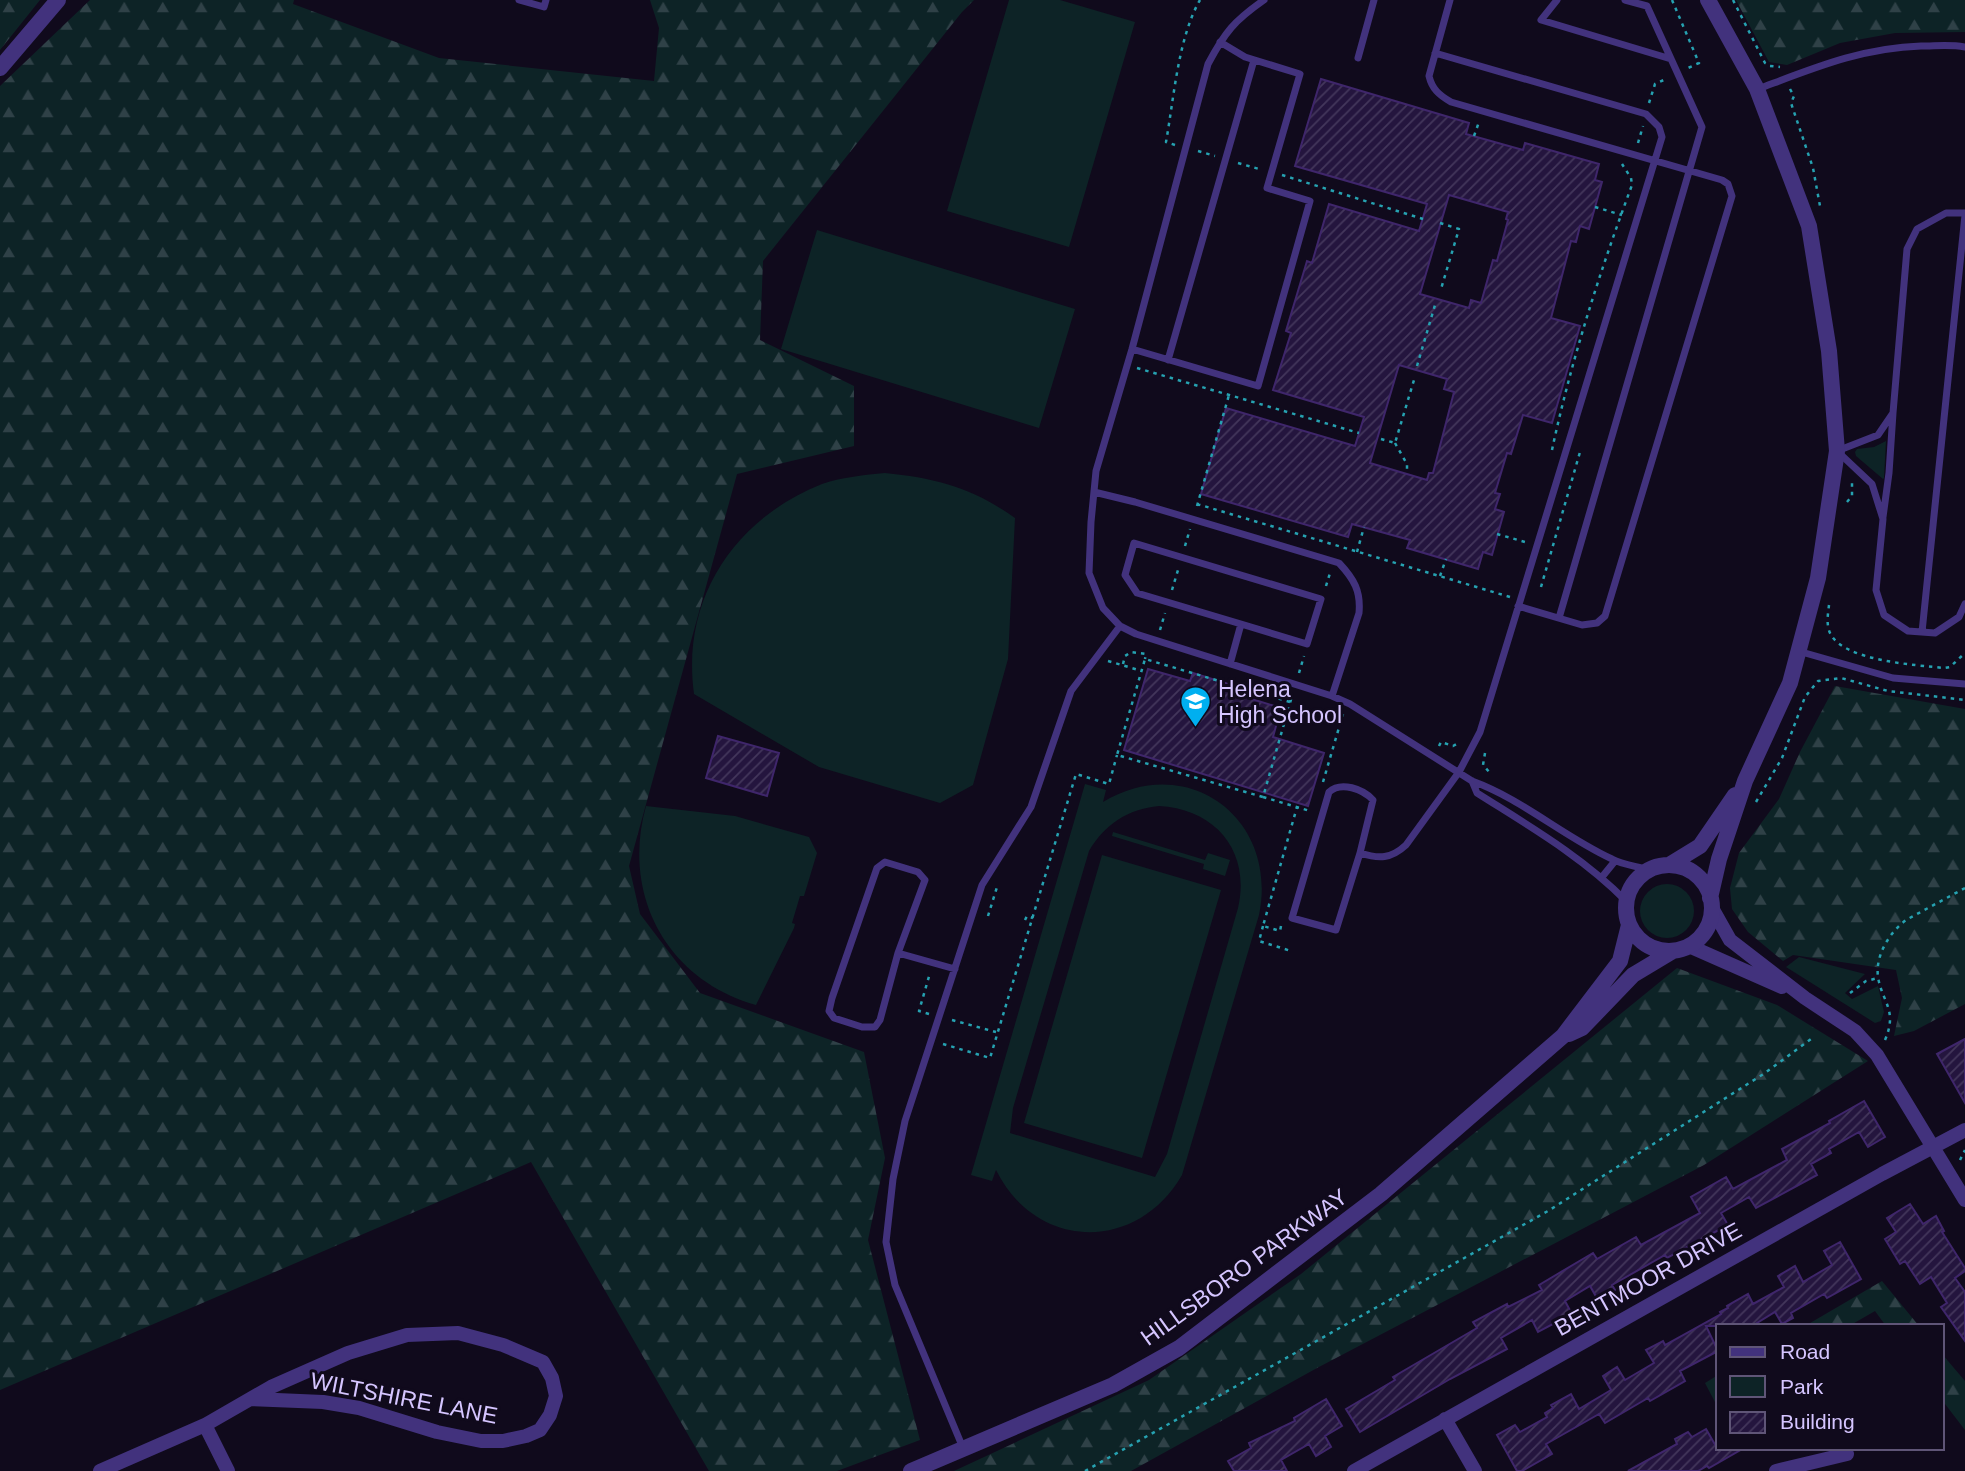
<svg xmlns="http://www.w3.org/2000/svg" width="1965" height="1471" viewBox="0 0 1965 1471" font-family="Arial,sans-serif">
	<defs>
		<pattern id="forest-firs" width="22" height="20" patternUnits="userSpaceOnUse" patternTransform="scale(1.75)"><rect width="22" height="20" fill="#0d2326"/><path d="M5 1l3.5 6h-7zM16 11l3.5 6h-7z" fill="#2f4147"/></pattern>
		<pattern id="building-hatch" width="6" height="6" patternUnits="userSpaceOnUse" patternTransform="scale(1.75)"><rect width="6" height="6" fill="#24153e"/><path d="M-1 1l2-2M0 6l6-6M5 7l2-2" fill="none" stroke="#43365b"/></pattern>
	</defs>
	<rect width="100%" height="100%" fill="#100a1c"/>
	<!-- green -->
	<path fill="#0d2326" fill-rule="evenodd" d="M1009,0H1060L1135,22L1069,247L947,211Z
		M817,230L1075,309L1039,428L781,349Z
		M1886,441L1884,478L1883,479L1856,456L1855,452L1857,449L1874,447Z
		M885,473C936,478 973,488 1015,518L1008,659L973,785L940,803L819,767L694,694C681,599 734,519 822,484C843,477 864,475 885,473Z
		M1085,784L1106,790L1103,802C1188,751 1279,819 1259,915L1182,1175C1137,1253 1036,1251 996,1170L992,1181L971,1175ZM1159,806C1216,809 1251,852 1238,908L1167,1154L1155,1177L1010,1133L1013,1108L1089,851C1105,824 1128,809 1159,806Z
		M646,806L735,816L809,837L817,853L804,896H800L792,923L795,924L794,928L756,1005C667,980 621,895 646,806Z
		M1113,832L1205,860L1208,853L1230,860L1225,876L1203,869L1204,864L1112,836Z
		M1102,855L1221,890L1142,1158L1024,1123Z
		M1640 911a27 27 0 1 1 54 0a27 27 0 1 1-54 0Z
		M1799,957L1865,974L1845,993L1852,999L1878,986L1884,1012L1881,1021L1875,1023L1786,967Z"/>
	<!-- forest -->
	<path fill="url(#forest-firs)" d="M0,0H40L0,50Z
		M90,0H294L293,4L439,58L654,81L659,28L650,0H974L962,12L763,261L760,340L854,386V446L737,474L629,866L640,914L700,993L864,1052L885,1158L868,1240L920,1440L837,1471H709L531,1162L0,1390V86Z
		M1736,0H1965V32L1895,33L1840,43L1787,65L1769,62Z
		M1835,686L1965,709V1004L1914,1031L1894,1036L1902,998L1896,970L1793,955L1783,961L1748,932L1732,909L1730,888L1739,853L1779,799L1800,752Z
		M1677,968L1777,1005L1868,1061L1704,1165L1317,1368L1131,1471H954L1149,1380L1301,1274Z
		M1882,1281L1919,1326H1886L1875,1311L1849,1326H1805Z
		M1942,1354L1965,1381V1430L1942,1400Z
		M1718,1375V1400L1715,1402L1705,1383Z"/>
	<!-- building -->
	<path fill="url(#building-hatch)" stroke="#3f266b" stroke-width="2" fill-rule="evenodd" d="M1321,79L1469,123L1466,134L1523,150L1525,143L1599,164L1595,180L1602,182L1589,229L1580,226L1576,242L1571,241L1551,318L1580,326L1552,423L1523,415L1511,454L1507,453L1495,493L1500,494L1495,509L1504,512L1492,555L1483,552L1478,569L1407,548L1410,540L1352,524L1348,537L1201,494L1226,408L1355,446L1364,417L1273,390L1291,333L1286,331L1307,261L1312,263L1329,204L1419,231L1427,204L1295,166ZM1449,195L1508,212L1506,219L1508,220L1497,261L1493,260L1481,303L1471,300L1469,308L1420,294ZM1399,365L1447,379L1444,389L1454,392L1433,473H1429L1427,480L1370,463Z
		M1148,669L1190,681L1193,673L1241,688L1239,695L1281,708L1273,737L1324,753L1308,806L1124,750Z
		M718,736L779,753L767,796L706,778Z
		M1965,1039V1103L1937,1054Z
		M1864,1101L1885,1137L1868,1147L1859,1132L1829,1149L1831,1153L1811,1164L1817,1175L1756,1208L1749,1197L1721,1213L1728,1225L1667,1258L1665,1255L1612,1285L1615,1290L1598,1300L1590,1286L1565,1301L1572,1314L1538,1332L1532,1320L1501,1338L1507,1349L1450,1379L1360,1432L1346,1409L1395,1380L1393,1377L1477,1328L1473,1322L1507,1304L1508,1307L1542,1290L1539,1285L1593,1253L1597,1259L1636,1237L1641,1245L1700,1213L1691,1197L1726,1177L1733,1189L1787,1160L1782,1149L1830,1123L1829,1121Z
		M1910,1204L1923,1224L1936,1216L1944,1231L1942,1232L1965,1268V1271L1955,1278L1965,1292V1341L1941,1307L1947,1303L1931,1277L1920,1284L1905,1261L1900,1264L1885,1239L1896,1232L1887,1218Z
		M1840,1242L1861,1279L1827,1298L1824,1294L1791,1313L1793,1318L1782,1324L1775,1312L1752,1326H1706L1718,1351L1680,1371L1685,1381L1650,1401L1648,1398L1605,1423L1599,1414L1546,1444L1552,1454L1522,1471H1517L1497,1435L1515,1425L1520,1432L1547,1417L1545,1413L1553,1408L1551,1405L1571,1394L1579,1409L1611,1390L1603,1376L1617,1367L1625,1380L1654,1363L1646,1350L1663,1341L1665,1345L1721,1314L1720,1312L1728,1308L1727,1306L1748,1294L1753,1304L1784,1287L1778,1276L1795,1266L1803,1282L1832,1265L1824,1251Z
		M1326,1399L1342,1426L1325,1436L1331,1447L1316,1456L1309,1444L1281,1460L1287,1471H1234L1228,1461L1251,1448L1249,1443L1295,1421L1294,1418Z
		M1706,1429L1717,1448H1744L1709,1468L1707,1466L1698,1471H1628L1677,1444L1675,1439L1688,1432L1692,1437Z"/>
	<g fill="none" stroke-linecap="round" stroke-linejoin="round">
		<!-- path -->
		<path stroke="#26a2b1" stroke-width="2.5" stroke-dasharray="3.5 5" stroke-linecap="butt" d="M1672,0L1699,63L1688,68
			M1733,0L1765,63L1770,66L1780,67
			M1790,89L1794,96L1791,103L1813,168L1820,206
			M1649,103L1655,84L1666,79
			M1474,136L1479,122
			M1638,143L1643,126
			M1175,145L1166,142C1174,98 1178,38 1200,0
			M1198,151L1215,156
			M1238,163L1259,169
			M1282,175L1423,219
			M1595,207L1622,215
			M1440,223L1459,229L1441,289
			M1417,366L1435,305
			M1137,368L1359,433
			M1381,439L1395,443L1414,380
			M1395,443L1407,464V473
			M1552,450C1571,361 1600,271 1632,185L1631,178L1622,164
			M1847,502L1852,496V483
			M1197,504L1510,597
			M1197,506L1229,395
			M1497,534L1525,542
			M1185,546L1190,529
			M1357,552L1364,527
			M1440,576L1446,559
			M1326,586L1330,573
			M1541,587L1580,452
			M1172,590L1178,570
			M1829,605C1828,614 1826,624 1830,633C1843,661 1916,665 1944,668L1950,667L1965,653
			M1160,630L1165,613
			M1108,661L1142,671
			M1123,664L1125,656L1131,652L1146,654L1145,659
			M1299,673L1304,656
			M1290,702L1145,659L1117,755L1263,797L1292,696
			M1439,746L1441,742L1453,746L1460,742
			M1485,753L1483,765L1491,774
			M1323,782L1343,714
			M1263,797L1310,811
			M1756,802L1782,758L1805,697L1818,681L1841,678L1888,691L1965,700
			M988,916L997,887
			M1025,920L1027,916L1033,918
			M1263,926L1259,941L1291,951
			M1281,926L1280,931L1263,926L1297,807
			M1850,993L1866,981L1878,978
			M929,1014L919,1011L930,973
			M952,1020L996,1032
			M1885,1040C1898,1010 1882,1002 1878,977C1875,955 1890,932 1906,920L1965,888
			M943,1044L990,1058L1076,774L1109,784L1117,755
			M1960,1160L1965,1150
			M1085,1471L1548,1211L1765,1073L1811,1039"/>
		<!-- service -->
		<path stroke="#42327d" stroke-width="7" d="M519,0L544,7L546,0
			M1264,0C1234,21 1225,32 1208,64L1132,349L1096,471L1091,522L1089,573L1103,608L1120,626L1136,634L1332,696L1350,704L1472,781C1522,799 1564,837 1612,859C1623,865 1637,866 1649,870
			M1450,0L1429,76C1432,89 1439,95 1451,102L1722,180L1728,184L1732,196L1605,616L1597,623L1582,625L1518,606
			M1557,0L1541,20L1671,59
			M1358,58L1374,0
			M1758,89C1814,68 1861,48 1921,46C1936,46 1950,44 1965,47
			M1965,213H1946L1917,229L1907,249L1893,413L1878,435L1837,451L1872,484L1883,519L1876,590L1884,615L1908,631L1935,633L1959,617L1965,604
			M1132,349L1258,386L1310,201L1267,188L1300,74L1245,57L1220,42
			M1168,360L1254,60
			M1094,492L1135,502L1339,563C1354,579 1361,591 1359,613L1332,696
			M1883,517L1889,473L1893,413
			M1559,618L1702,127L1647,6L1625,0
			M1922,632L1965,215
			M1798,651L1893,678L1965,684
			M1230,664L1241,624L1307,644L1321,599L1134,543L1125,575L1137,593L1241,624
			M1472,781L1477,793C1529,826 1583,857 1626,901
			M1360,853L1336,930L1292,918L1329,792C1341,781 1363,789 1373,800L1360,853C1379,859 1391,859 1406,845L1459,772L1480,732L1662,137L1659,127L1646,114L1435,53
			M1602,877L1615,861
			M898,953L925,880L918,872L885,862L877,868L832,998L829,1011L834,1018L862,1027H875L880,1020L898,953L955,969
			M963,1448L895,1285L886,1242L893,1179L905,1121L982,885L1031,807L1071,691L1120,626"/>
		<!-- minor -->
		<path stroke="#42327d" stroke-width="14" d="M1712,908L1730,940L1805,998L1855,1031L1877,1055L1965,1200
			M1689,946L1782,987
			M1445,1419L1475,1471
			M205,1425L228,1471
			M100,1471L205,1425L271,1387L348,1353L407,1335L458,1333L503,1345L543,1362L552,1378L556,1396L550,1415L540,1430L526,1436L503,1441H481L437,1432L359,1408L323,1402L251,1399
			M1354,1471L1882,1174L1965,1130
			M1776,1471L1847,1454"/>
		<!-- tertiary -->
		<path stroke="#42327d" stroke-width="16" d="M1708,0L1757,89L1809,226L1829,351L1837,451L1818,578L1790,683L1745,781L1719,859L1710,898
			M0,68L58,0
			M1669,865L1700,846L1735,795
			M1626 908a43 43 0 1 1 86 0a43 43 0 1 1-86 0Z
			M1569,1034L1582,1028L1633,975L1673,951
			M911,1471L1113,1385L1179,1348L1381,1194L1563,1036L1620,961L1629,925"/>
	</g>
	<!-- icons -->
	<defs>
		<symbol id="school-pin" viewBox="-11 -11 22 30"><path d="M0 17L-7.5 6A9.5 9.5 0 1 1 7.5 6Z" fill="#00aff0" stroke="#100a1c"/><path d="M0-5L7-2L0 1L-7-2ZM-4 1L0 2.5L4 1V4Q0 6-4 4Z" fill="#fff"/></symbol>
	</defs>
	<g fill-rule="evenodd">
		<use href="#school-pin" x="1178" y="684" width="35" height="47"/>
	</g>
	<g text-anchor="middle" stroke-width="6" stroke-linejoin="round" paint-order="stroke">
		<!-- poi labels -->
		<g font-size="23" fill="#d5c5ff" stroke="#100a1c" text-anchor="start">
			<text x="1218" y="697">Helena<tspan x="1218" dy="26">High School</tspan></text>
		</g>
		<!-- street labels -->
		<g font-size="23" fill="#d5c5ff" stroke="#100a1c">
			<text transform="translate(1244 1267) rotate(-36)" y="8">HILLSBORO PARKWAY</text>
			<text transform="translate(1648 1279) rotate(-29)" y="8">BENTMOOR DRIVE</text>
			<text transform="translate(404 1398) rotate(11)" y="8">WILTSHIRE LANE</text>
		</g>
	</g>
	<!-- legend -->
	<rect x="1716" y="1324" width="228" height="126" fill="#100a1c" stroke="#5f5577" stroke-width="2"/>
	<rect x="1730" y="1347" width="35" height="10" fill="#42327d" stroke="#5f5577" stroke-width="2"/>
	<text x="1780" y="1359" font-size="21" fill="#d5c5ff">Road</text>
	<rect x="1730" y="1376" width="35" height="21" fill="#0d2326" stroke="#5f5577" stroke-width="2"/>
	<text x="1780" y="1394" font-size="21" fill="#d5c5ff">Park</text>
	<rect x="1730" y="1412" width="35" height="21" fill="url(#building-hatch)" stroke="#5f5577" stroke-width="2"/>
	<text x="1780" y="1429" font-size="21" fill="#d5c5ff">Building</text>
</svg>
